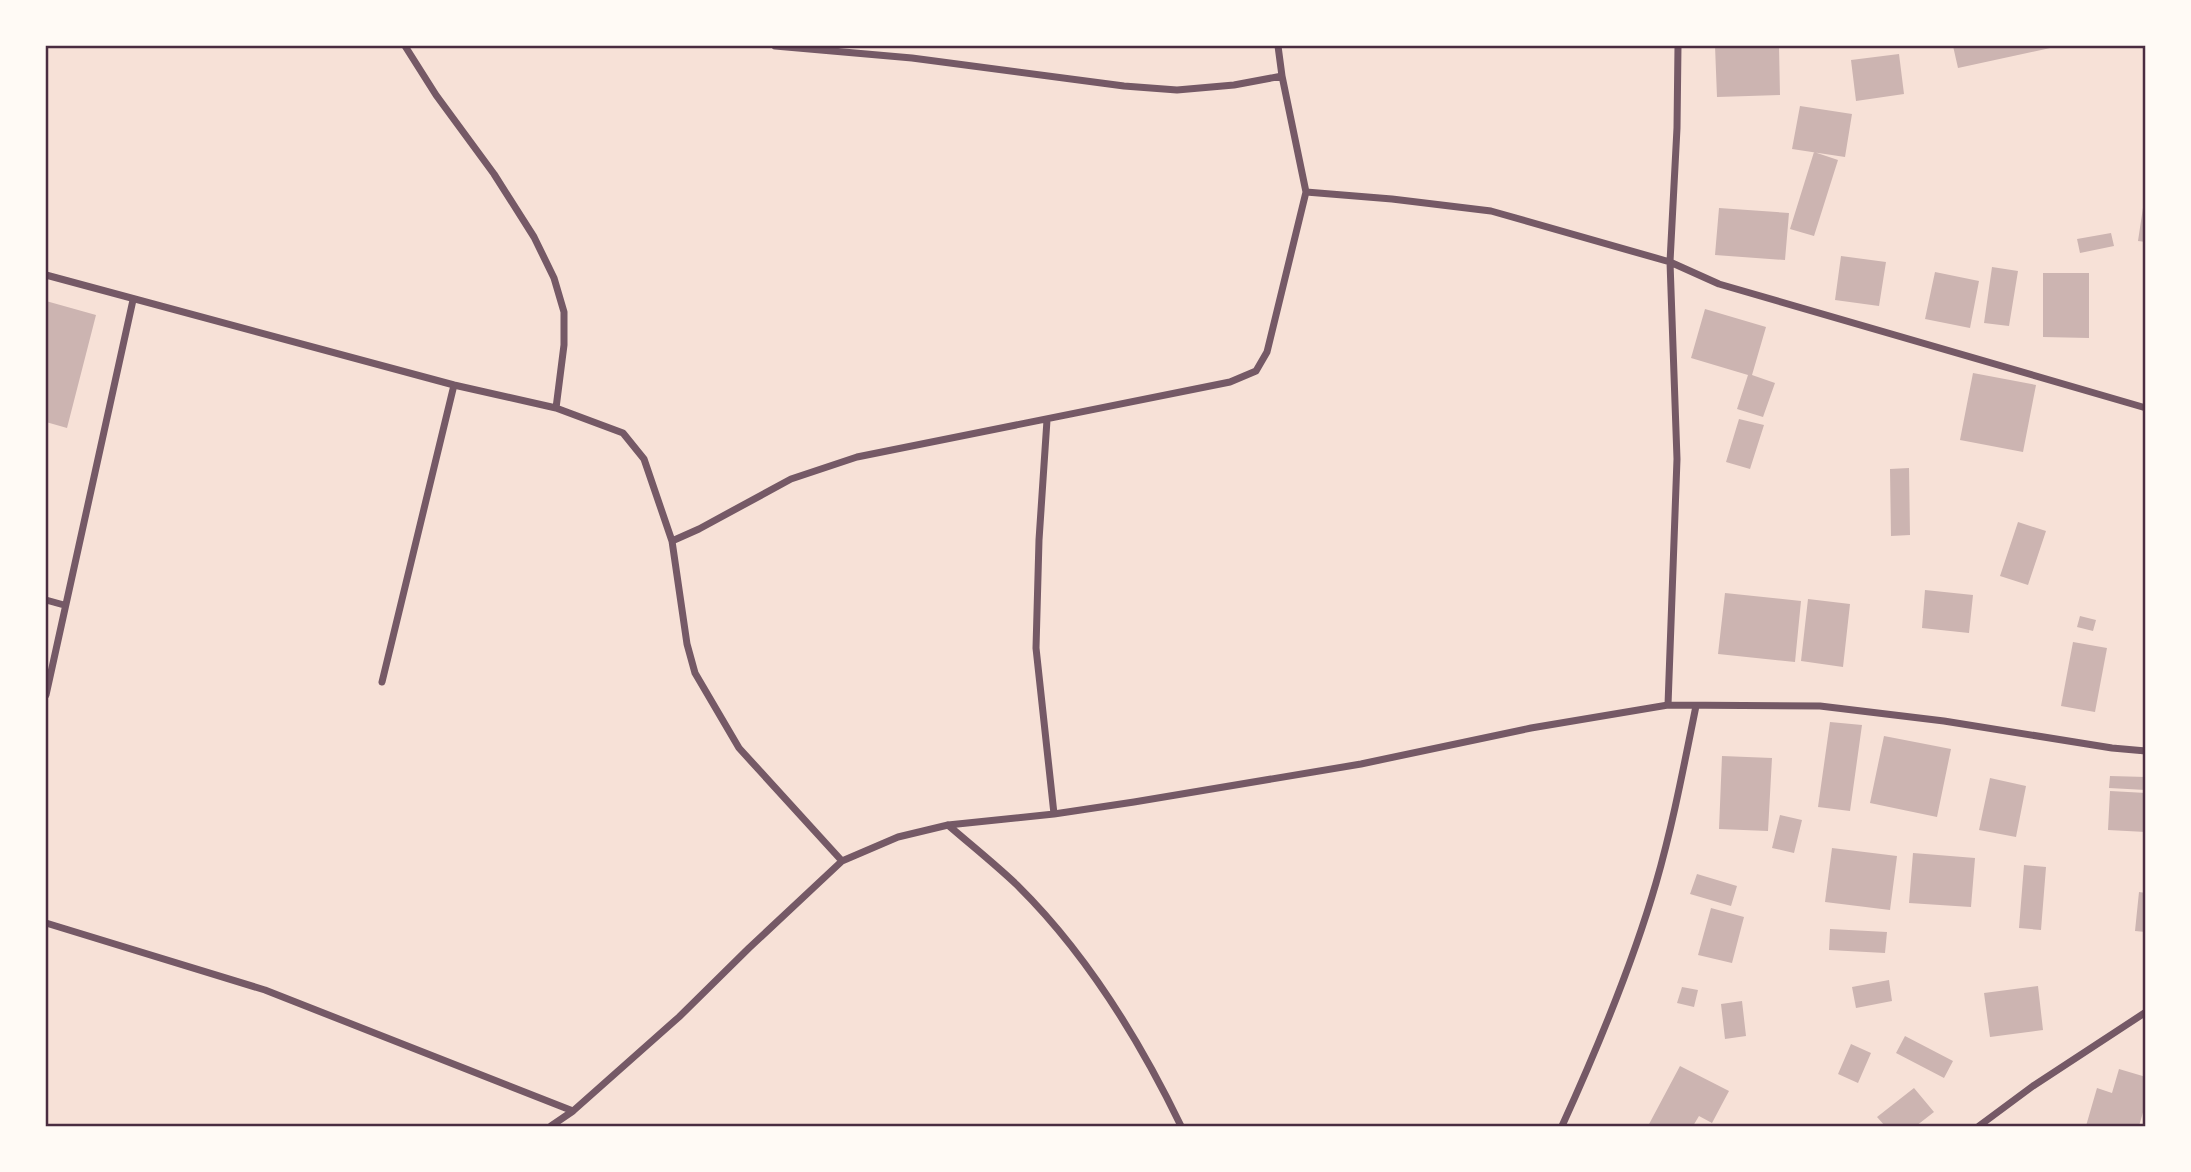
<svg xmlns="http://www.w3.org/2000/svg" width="2191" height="1172" viewBox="0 0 2191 1172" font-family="Inter,sans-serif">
	<rect width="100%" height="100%" fill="#f7e1d7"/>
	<!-- building -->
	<path fill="#ccb4b1" d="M1715,46H1779L1780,95L1717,97Z
		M1953,46H2055V47L1958,68Z
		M1899,54L1904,94L1856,101L1851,60Z
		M1800,106L1852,114L1845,157L1792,149Z
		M1814,152L1838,160L1814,236L1790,229Z
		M2144,201H2146V242L2138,241Z
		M1719,208L1789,213L1785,260L1715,255Z
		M2111,233L2114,246L2080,253L2077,239Z
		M1841,256L1886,262L1879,306L1835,300Z
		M1992,267L2018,271L2009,326L1984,323Z
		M1935,272L1979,281L1970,328L1925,319Z
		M2043,273H2089V338L2043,337Z
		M46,301L96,315L67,428L46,422Z
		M1705,309L1766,327L1752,375L1775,383L1763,417L1737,409L1748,375L1691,358Z
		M1973,373L2036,385L2023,452L1960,440Z
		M1739,419L1764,425L1750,469L1726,462Z
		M1909,468L1910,535L1891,536L1890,469Z
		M2018,522L2046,531L2028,585L2000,576Z
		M1925,590L1973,595L1969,633L1922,628Z
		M1725,593L1801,601L1795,662L1718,654Z
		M1808,599L1850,604L1843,667L1801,661Z
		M2080,616L2096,620L2093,631L2077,627Z
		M2073,642L2107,648L2095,712L2061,706Z
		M1830,722L1862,725L1850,811L1818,807Z
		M1884,736L1951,749L1937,817L1870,803Z
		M1722,756L1772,758L1768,831L1719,829Z
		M2110,776L2146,777V790L2109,788Z
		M1990,778L2026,786L2016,837L1979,830Z
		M2110,791L2146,793V832L2108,830Z
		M1780,815L1802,820L1794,853L1772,848Z
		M1832,848L1897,856L1890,910L1825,902Z
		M1913,853L1975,858L1971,907L1909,903Z
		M2024,865L2046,867L2041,930L2019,928Z
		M1697,874L1737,886L1731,906L1690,894Z
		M2139,892L2146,893V932L2135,931Z
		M1711,908L1744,917L1732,963L1698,955Z
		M1830,929L1887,932L1885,953L1829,950Z
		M1889,980L1892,1001L1856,1008L1852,987Z
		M2038,986L2043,1030L1990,1037L1984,993Z
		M1682,987L1698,990L1694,1007L1677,1003Z
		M1742,1001L1746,1036L1725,1039L1721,1004Z
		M1905,1036L1953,1061L1944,1078L1896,1053Z
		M1851,1044L1871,1053L1858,1083L1838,1074Z
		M1680,1066L1729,1091L1712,1123L1699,1116L1693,1126H1648Z
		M2119,1069L2146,1077V1102L2139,1126H2086L2097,1088L2112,1093Z
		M1914,1088L1934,1112L1916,1126H1885L1877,1117Z"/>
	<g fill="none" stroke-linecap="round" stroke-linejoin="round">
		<!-- minor -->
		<path stroke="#755966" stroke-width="7" d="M405,46L436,95L494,174L534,237L554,278L564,312V345L556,408
			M775,46L912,58L1124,86L1177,90L1234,85L1282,76
			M1306,192L1392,199L1491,211L1670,262L1719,284L2146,408
			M46,275L454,385L556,408L623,433L644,459L672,541L687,644L695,673L739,748L842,861
			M1047,420L1039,540L1036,648L1054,814
			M672,541L699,529L791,479L857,457L1230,382L1256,371L1267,352L1306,192L1282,76L1278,46
			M46,600L64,605
			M382,682L454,385
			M46,695L133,300
			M1668,705L1677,459L1670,262L1677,128L1678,46
			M948,825C971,845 995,864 1017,885C1086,953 1139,1039 1181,1126
			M46,923L265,990L573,1111
			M551,1126L573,1111L679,1017L749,948L842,861L898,837L948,825L1054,814L1134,802L1361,764L1531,728L1668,705L1820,706L1944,721L2112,748L2146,751
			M1562,1126C1598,1047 1632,966 1656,883C1673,824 1684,765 1696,706
			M1979,1126L2033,1086L2146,1012"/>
	</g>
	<!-- border -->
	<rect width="2191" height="1172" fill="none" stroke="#fffaf5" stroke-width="94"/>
	<rect x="47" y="47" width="2097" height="1078" fill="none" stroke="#4a2c40" stroke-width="2.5"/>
</svg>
